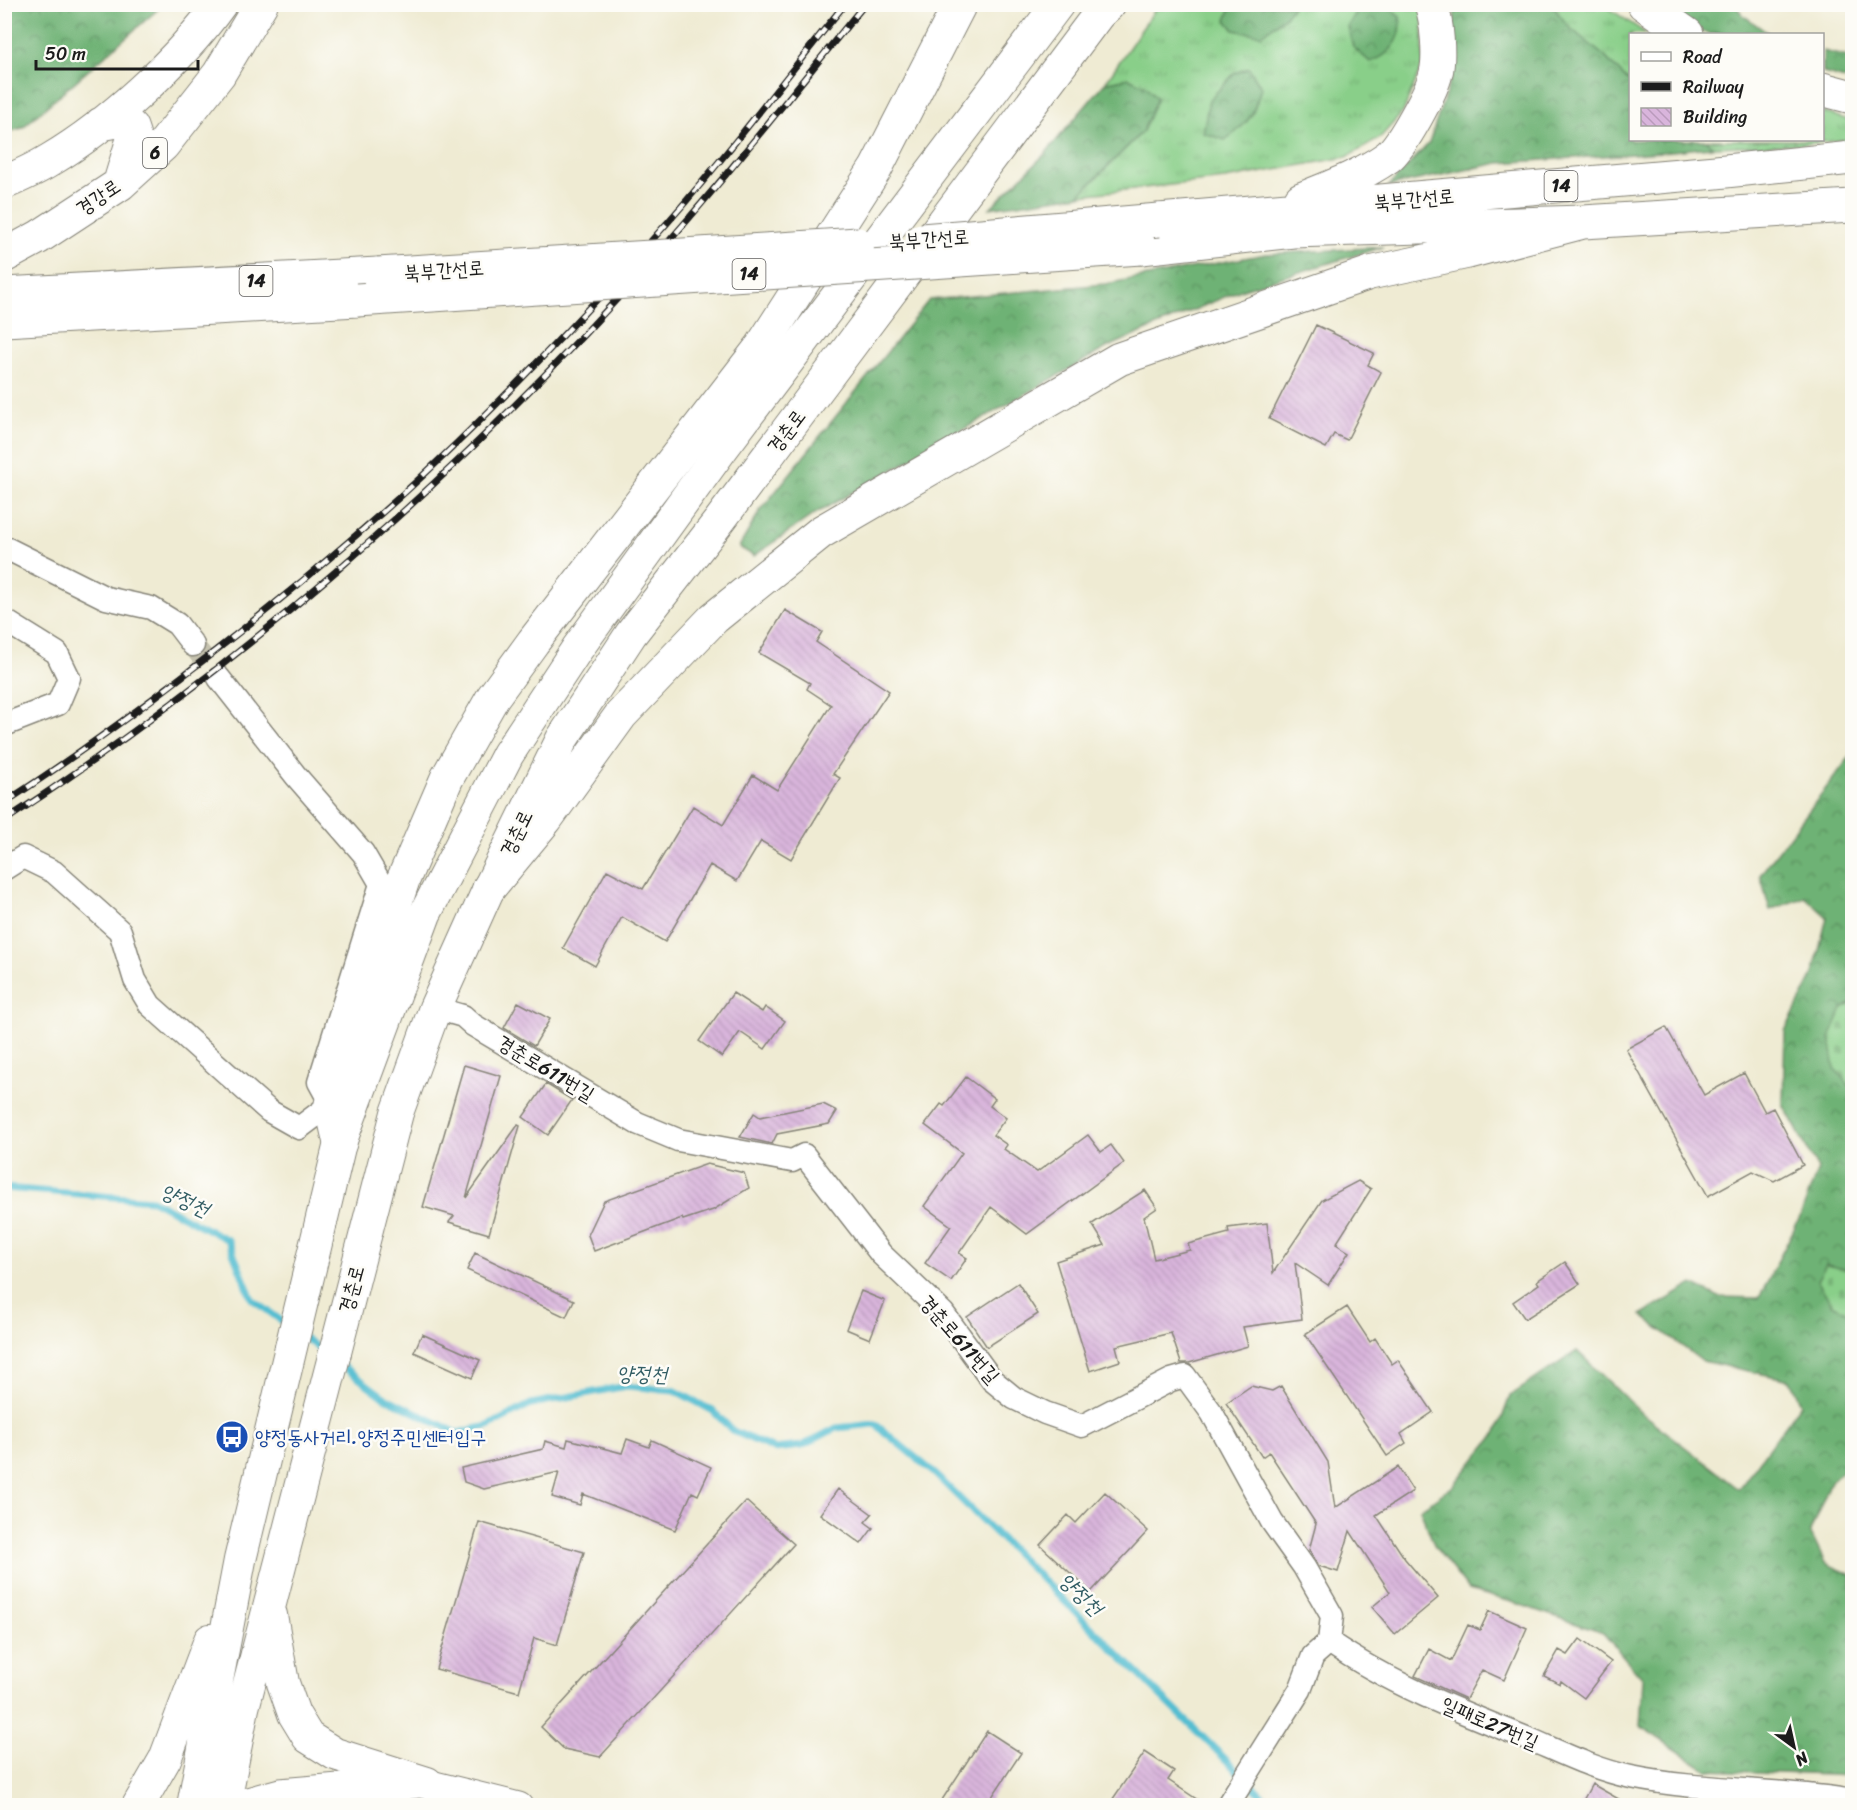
<svg xmlns="http://www.w3.org/2000/svg" width="1857" height="1810" viewBox="0 0 1857 1810" font-family="Sriracha,'Poor Story',sans-serif">
	<defs>
		<pattern id="grass-tufts" width="24" height="20" patternUnits="userSpaceOnUse" patternTransform="scale(1.5)"><rect width="24" height="20" fill="#89cf89"/><path d="M3 7l-1-3M5 7V3M7 7l1-3M15 17l-1-3M17 17v-4M19 17l1-3" fill="none" stroke="#76b176"/></pattern>
		<pattern id="forest-crowns" width="20" height="18" patternUnits="userSpaceOnUse" patternTransform="scale(1.5)"><rect width="20" height="18" fill="#6eb275"/><path d="M2 6a3 3 0 1 1 6 0M12 15a3 3 0 1 1 6 0" fill="none" stroke="#5a905f"/></pattern>
		<pattern id="cemetery-stones" width="16" height="16" patternUnits="userSpaceOnUse" patternTransform="scale(1.5)"><rect width="16" height="16" fill="#89cf89"/><path d="M2 7V4a2 2 0 0 1 4 0v3zM10 15v-3a2 2 0 0 1 4 0v3z" fill="#76b176"/></pattern>
		<pattern id="building-back-hatch" width="6" height="6" patternUnits="userSpaceOnUse" patternTransform="scale(1.5)"><rect width="6" height="6" fill="#d9b5dc"/><path d="M-1 5l2 2M0 0l6 6M5-1l2 2" fill="none" stroke="#ba9bbc"/></pattern>
	</defs>
	<rect width="100%" height="100%" fill="#fdfcf7"/>
	<filter id="ink" filterUnits="userSpaceOnUse"><feTurbulence type="fractalNoise" baseFrequency=".0167" numOctaves="2"/><feDisplacementMap in="SourceGraphic" scale="12" xChannelSelector="R" yChannelSelector="G"/><feConvolveMatrix kernelMatrix="1 2 1 2 8 2 1 2 1" color-interpolation-filters="sRGB"/></filter>
	<filter id="wash" filterUnits="userSpaceOnUse"><feTurbulence type="fractalNoise" baseFrequency=".008" numOctaves="4" result="noise"/><feDisplacementMap in="SourceGraphic" scale="24" xChannelSelector="R" yChannelSelector="G"/><feGaussianBlur stdDeviation="1.35" result="paint"/><feColorMatrix in="noise" values="0 0 0 0 0 0 0 0 0 0 0 0 0 0 0 0 0 1.4 0 .05"/><feComposite in="paint" operator="in"/></filter>
	<g filter="url(#wash)">
		<rect width="100%" height="100%" fill="#efebd3"/>
		<!-- grass -->
		<path fill="url(#grass-tufts)" stroke="#527652" stroke-width="1.5" d="M1158,5H1423V63L1403,112L1379,139L1347,157L1225,179L1079,195L1143,131L1129,78L1105,83Z
			M1552,5H1604L1647,34H1630V83L1604,56L1568,27Z
			M1823,112L1852,121V139L1805,144L1712,147L1707,140H1822Z"/>
		<!-- forest -->
		<path fill="url(#forest-crowns)" stroke="#456748" stroke-width="1.5" d="M5,4H163V5L22,128L5,133Z
			M1385,4L1400,17C1404,38 1390,56 1370,62L1353,47L1348,26L1361,5Z
			M1232,5V4L1294,5L1284,18L1261,35L1234,30L1226,20Z
			M1455,5H1552L1568,26L1604,56L1630,83V140H1707L1712,147L1662,152L1499,163L1389,186L1429,143L1451,78Z
			M1657,5H1735L1743,15L1769,34H1709L1694,29Z
			M1823,51L1852,58V81L1823,73Z
			M1249,68L1261,87C1254,116 1249,123 1225,140L1203,133L1209,100L1235,73Z
			M1129,78L1147,87L1157,98L1143,131L1079,195L990,208L1044,155L1105,83Z
			M1383,247L1243,289L1108,347L813,515L754,556L739,547L760,511L929,300L1105,284L1266,254Z
			M1852,754V1003L1842,1009L1835,1069L1852,1088V1271L1826,1265L1831,1303L1852,1315V1465L1831,1481L1810,1532L1825,1563L1852,1575V1776L1707,1770L1640,1726L1643,1679L1603,1633L1515,1603L1469,1590L1435,1547L1420,1509L1452,1487L1497,1432L1510,1396L1577,1351L1639,1411L1739,1489L1801,1404L1790,1380L1702,1361L1641,1315L1693,1284L1719,1297L1759,1298L1800,1217L1818,1169L1783,1104L1785,1031L1813,975L1827,917L1805,897L1770,910L1760,875Z"/>
		<!-- cemetery -->
		<path fill="url(#cemetery-stones)" stroke="#527652" stroke-width="1.5" d="M1852,1003V1088L1835,1069L1830,1038L1842,1009Z
			M1826,1265L1852,1271V1315L1831,1303L1817,1280Z"/>
		<g fill="none" stroke-linecap="round" stroke-linejoin="round">
			<!-- stream -->
			<path stroke="#54bed1" stroke-width="7" d="M4,1188L152,1200L228,1240L252,1299L287,1325
				M303,1337L325,1353
				M341,1365L384,1397L457,1433L488,1426L531,1404L626,1386L674,1390L713,1411L733,1431L774,1449L802,1446L836,1428L875,1424L933,1472L1273,1806"/>
		</g>
		<g id="blocks">
			<!-- building -->
			<path fill="url(#building-back-hatch)" d="M1316,325L1374,353L1368,365L1381,372L1347,440L1334,434L1326,448L1269,419Z
				M785,610L822,632L816,642L889,691L833,774L840,778L791,859L761,841L737,881L710,865L665,942L622,917L595,966L563,948L607,870L643,889L693,806L723,825L753,775L777,790L831,705L807,689L810,683L759,653Z
				M733,993L762,1012L765,1007L785,1021L765,1049L740,1032L722,1057L699,1041Z
				M518,1002L550,1019L534,1046L504,1028Z
				M1666,1027L1704,1095L1744,1073L1765,1112L1773,1108L1803,1165L1774,1181L1753,1171L1708,1196L1626,1049Z
				M464,1065L501,1076L466,1198L518,1125L520,1126L489,1234L449,1222L454,1216L423,1207Z
				M966,1077L995,1099L990,1106L1006,1118L993,1135L1007,1145L1004,1149L1037,1172L1088,1135L1101,1152L1111,1145L1124,1163L1027,1234L991,1207L959,1253L967,1258L951,1281L925,1263L951,1226L924,1206L962,1153L925,1125L941,1104L944,1106Z
				M546,1084L572,1100L548,1135L523,1117Z
				M823,1104L837,1111L829,1124L777,1134L772,1144L740,1137L754,1113L760,1117Z
				M707,1164L744,1173L749,1188L713,1210L683,1220L682,1218L594,1251L588,1235L604,1201Z
				M1358,1181L1371,1189L1336,1244L1349,1252L1328,1285L1295,1263L1302,1319L1243,1327L1248,1346L1189,1363H1181L1171,1333L1116,1346L1120,1361L1090,1371L1056,1261L1105,1245L1092,1224L1145,1190L1157,1208L1144,1217L1154,1259L1190,1250L1188,1244L1229,1233L1228,1228L1267,1223L1273,1273L1322,1200Z
				M475,1253L574,1300L566,1317L467,1270Z
				M1565,1262L1580,1284L1525,1319L1513,1302L1539,1284L1537,1281Z
				M1018,1283L1038,1314L987,1347L967,1317Z
				M861,1291L885,1301L870,1339L846,1329Z
				M1347,1307L1370,1342L1375,1338L1392,1364L1398,1360L1433,1412L1401,1434L1406,1443L1387,1456L1305,1334Z
				M422,1334L480,1360L472,1378L414,1352Z
				M1251,1386L1272,1391L1281,1386L1328,1462L1335,1508L1398,1467L1413,1491L1376,1515L1405,1559L1438,1598L1395,1634L1372,1607L1390,1592L1350,1531L1338,1572L1319,1566L1309,1550L1316,1524L1269,1452L1262,1457L1226,1403Z
				M568,1439L622,1453L627,1439L649,1447L652,1440L711,1467L698,1495L692,1492L675,1530L583,1494L580,1505L552,1497L559,1472L484,1489L464,1482L461,1468L543,1449L545,1441L566,1447Z
				M838,1489L872,1514L865,1522L873,1528L861,1544L820,1514Z
				M1105,1492L1148,1531L1091,1592L1040,1545L1068,1515L1076,1523Z
				M746,1501L794,1544L600,1757L564,1749L541,1727Z
				M479,1522L584,1552L557,1645L534,1638L519,1692L436,1669Z
				M1489,1611L1527,1628L1504,1680L1482,1670L1466,1699L1415,1676L1429,1649L1451,1661L1468,1625L1480,1630Z
				M1580,1639L1611,1662L1584,1698L1561,1681L1560,1684L1544,1676L1559,1650L1568,1655Z
				M987,1731L1021,1753L986,1806H938Z
				M1145,1752L1174,1771L1168,1780L1207,1806H1108Z
				M1592,1784L1631,1806H1580Z"/>
		</g>
	</g>
	<g filter="url(#ink)">
		<use href="#blocks" fill-opacity="0" stroke="#868478" stroke-width="1.5"/>
		<g fill="none" stroke-linecap="round" stroke-linejoin="round">
			<!-- minor-tunnel -->
			<path stroke="#c5c2ae" stroke-width="22" stroke-dasharray="22 11" stroke-linecap="butt" d="M193,645L219,678"/>
			<defs>
				<path id="minor" d="M4,547L106,598L151,608L177,624L193,645
					M4,620L57,653L69,678L58,704L4,725
					M4,869L23,857L54,872L120,931L135,980L150,1005L269,1111L299,1128L331,1104L319,1082L381,884L363,853L296,776L219,678
					M435,1008L463,1016L473,1025L637,1123L678,1140L792,1161L804,1155L881,1254L943,1313L992,1380L1014,1398L1045,1413L1082,1426L1171,1380L1185,1376L1212,1413L1272,1522L1304,1567L1332,1616L1329,1642
					M1227,1806L1300,1690L1313,1656L1329,1642C1390,1684 1461,1712 1529,1739C1562,1753 1596,1770 1631,1777C1704,1792 1779,1788 1852,1801"/>
				<path id="tertiary" d="M229,1806L280,1792L351,1786L395,1787L427,1783L519,1806"/>
				<path id="secondary" d="M271,1615L283,1683L294,1714L308,1737L335,1754L427,1783
					M138,1806L165,1759L210,1640
					M193,1806L240,1560L340,1143L425,914L508,754L577,649L721,450L1058,4
					M224,1806L243,1708L397,1113L435,1008L489,888L562,739L631,634L720,520L1101,11L1103,4
					M317,1806L351,1786"/>
				<path id="primary" d="M101,124L122,120L131,127L134,136L120,182
					M4,183C20,176 36,169 50,160C109,125 180,60 220,4
					M4,256L39,237L120,184L163,145L219,74L261,4"/>
				<path id="trunk" d="M1644,4L1687,34
					M1101,11L1109,4
					M1822,89L1852,97
					M1301,199C1331,187 1361,176 1388,157C1402,146 1432,91 1436,73C1440,57 1437,20 1431,4
					M1159,220L1716,172L1852,158
					M1141,248L1293,231L1583,222L1852,206
					M4,294L378,274
					M4,320L357,300
					M489,888L546,819L621,715L714,618L821,532L1119,359L1370,273L1468,252L1583,222
					M340,1143L331,1104L356,1022L403,880L447,778L493,697L533,642L762,346L876,168L960,4"/>
			</defs>
			<!-- minor casing -->
			<use href="#minor" stroke="#868478" stroke-width="25"/>
			<!-- tertiary casing -->
			<use href="#tertiary" stroke="#868478" stroke-width="29"/>
			<!-- secondary casing -->
			<use href="#secondary" stroke="#868478" stroke-width="34"/>
			<!-- primary casing -->
			<use href="#primary" stroke="#868478" stroke-width="35"/>
			<!-- trunk casing -->
			<use href="#trunk" stroke="#868478" stroke-width="35"/>
			<!-- minor -->
			<use href="#minor" stroke="#fff" stroke-width="22"/>
			<!-- tertiary -->
			<use href="#tertiary" stroke="#fff" stroke-width="27"/>
			<!-- secondary -->
			<use href="#secondary" stroke="#fff" stroke-width="32"/>
			<!-- primary -->
			<use href="#primary" stroke="#fff" stroke-width="33"/>
			<!-- trunk -->
			<use href="#trunk" stroke="#fff" stroke-width="33"/>
			<defs>
				<path id="rail" d="M4,803C107,736 205,661 300,583C346,544 393,505 436,463C511,392 582,316 652,240C720,165 781,83 845,4
					M4,821C252,659 475,462 670,240C738,163 800,83 865,4"/>
			</defs>
			<!-- rail casing -->
			<use href="#rail" stroke="#1c1c1c" stroke-width="7"/>
			<!-- rail -->
			<use href="#rail" stroke="#fdfcf7" stroke-width="4.5" stroke-dasharray="14" stroke-linecap="butt"/>
			<defs>
				<path id="trunk-bridge" d="M922,240L1159,220
					M378,274L858,244
					M357,300L1141,248"/>
			</defs>
			<!-- trunk-bridge casing -->
			<use href="#trunk-bridge" stroke="#868478" stroke-width="35" stroke-linecap="butt"/>
			<!-- trunk-bridge -->
			<use href="#trunk-bridge" stroke="#fff" stroke-width="33"/>
		</g>
	</g>
	<!-- icons -->
	<defs>
		<symbol id="bus-disc" viewBox="-11 -11 22 22"><circle r="9.5" fill="#1a4fb4" stroke="#fdfcf7"/><path d="M-5-6H5V4H4V6H2V4H-2V6H-4V4H-5ZM-3.5-4V0h7V-4ZM-3.5 1.2v1.5H-2V1.2ZM2 1.2v1.5H3.5V1.2Z" fill="#fff"/></symbol>
	</defs>
	<g fill-rule="evenodd">
		<use href="#bus-disc" x="213" y="1418" width="38" height="38"/>
	</g>
	<g text-anchor="middle" stroke-width="5" stroke-linejoin="round" paint-order="stroke">
		<!-- shield labels -->
		<g fill="#fdfcf7" stroke="#605f5e" stroke-width="1.5">
			<rect x="143" y="138" width="24" height="30" rx="4.5"/>
			<rect x="1544.5" y="171" width="33" height="30" rx="4.5"/>
			<rect x="732.5" y="259" width="33" height="30" rx="4.5"/>
			<rect x="239.5" y="266" width="33" height="30" rx="4.5"/>
		</g>
		<g font-size="18" font-weight="bold" fill="#1c1c1c">
			<text x="155" y="159">6</text>
			<text x="1561" y="192">14</text>
			<text x="749" y="280">14</text>
			<text x="256" y="287">14</text>
		</g>
		<!-- street labels -->
		<g font-size="20" fill="#1c1c1c" stroke="#fdfcf7">
			<text transform="translate(98 197) rotate(-34)" y="7">경강로</text>
			<text transform="translate(1414 199) rotate(-5)" y="7">북부간선로</text>
			<text transform="translate(929 239) rotate(-4)" y="7">북부간선로</text>
			<text transform="translate(444 270) rotate(-4)" y="7">북부간선로</text>
			<text transform="translate(786 431) rotate(-53)" y="7">경춘로</text>
			<text transform="translate(516 833) rotate(-64)" y="7">경춘로</text>
			<text transform="translate(546 1068) rotate(31)" y="7">경춘로611번길</text>
			<text transform="translate(351 1289) rotate(-75)" y="7">경춘로</text>
			<text transform="translate(960 1339) rotate(49)" y="7">경춘로611번길</text>
			<text transform="translate(1490 1723) rotate(23)" y="7">일패로27번길</text>
		</g>
		<!-- transit labels -->
		<g font-size="20" fill="#164399" stroke="#fdfcf7" text-anchor="start">
			<text x="255" y="1444">양정동사거리.양정주민센터입구</text>
		</g>
		<!-- water labels -->
		<g font-size="21" font-style="italic" fill="#325d64" stroke="#fdfcf7">
			<text transform="translate(185 1200) rotate(25)" y="7">양정천</text>
			<text transform="translate(642 1374) rotate(1)" y="7">양정천</text>
			<text transform="translate(1081 1594) rotate(44)" y="7">양정천</text>
		</g>
	</g>
	<!-- margin -->
	<rect width="1857" height="1810" fill="none" stroke="#fdfcf7" stroke-width="24"/>
	<!-- legend -->
	<rect x="1629" y="33" width="195" height="108" fill="#fdfcf7" stroke="#a3a29f" stroke-width="1.5"/>
	<rect x="1641" y="52" width="30" height="9" fill="#ffffff" stroke="#a3a29f" stroke-width="1.5"/>
	<text x="1683" y="63" font-size="18" fill="#1c1c1c">Road</text>
	<rect x="1641" y="82" width="30" height="9" fill="#1c1c1c" stroke="#a3a29f" stroke-width="1.5"/>
	<text x="1683" y="93" font-size="18" fill="#1c1c1c">Railway</text>
	<rect x="1641" y="108" width="30" height="18" fill="url(#building-back-hatch)" stroke="#a3a29f" stroke-width="1.5"/>
	<text x="1683" y="123" font-size="18" fill="#1c1c1c">Building</text>
	<!-- north arrow -->
	<g transform="translate(1794 1747) rotate(147)" stroke="#fdfcf7" stroke-width="4.5" paint-order="stroke">
	<path d="M0-4.5L10 22L0 15L-10 22Z" fill="#1c1c1c"/>
	<text y="-9" font-size="16" font-weight="bold" text-anchor="middle" fill="#1c1c1c">N</text>
	</g>
	<!-- scale -->
	<path d="M36 60v9h162v-9" fill="none" stroke="#1c1c1c" stroke-width="3"/>
	<text x="45" y="60" font-size="18" fill="#1c1c1c" stroke="#fdfcf7" stroke-width="4.5" paint-order="stroke">50 m</text>
</svg>
